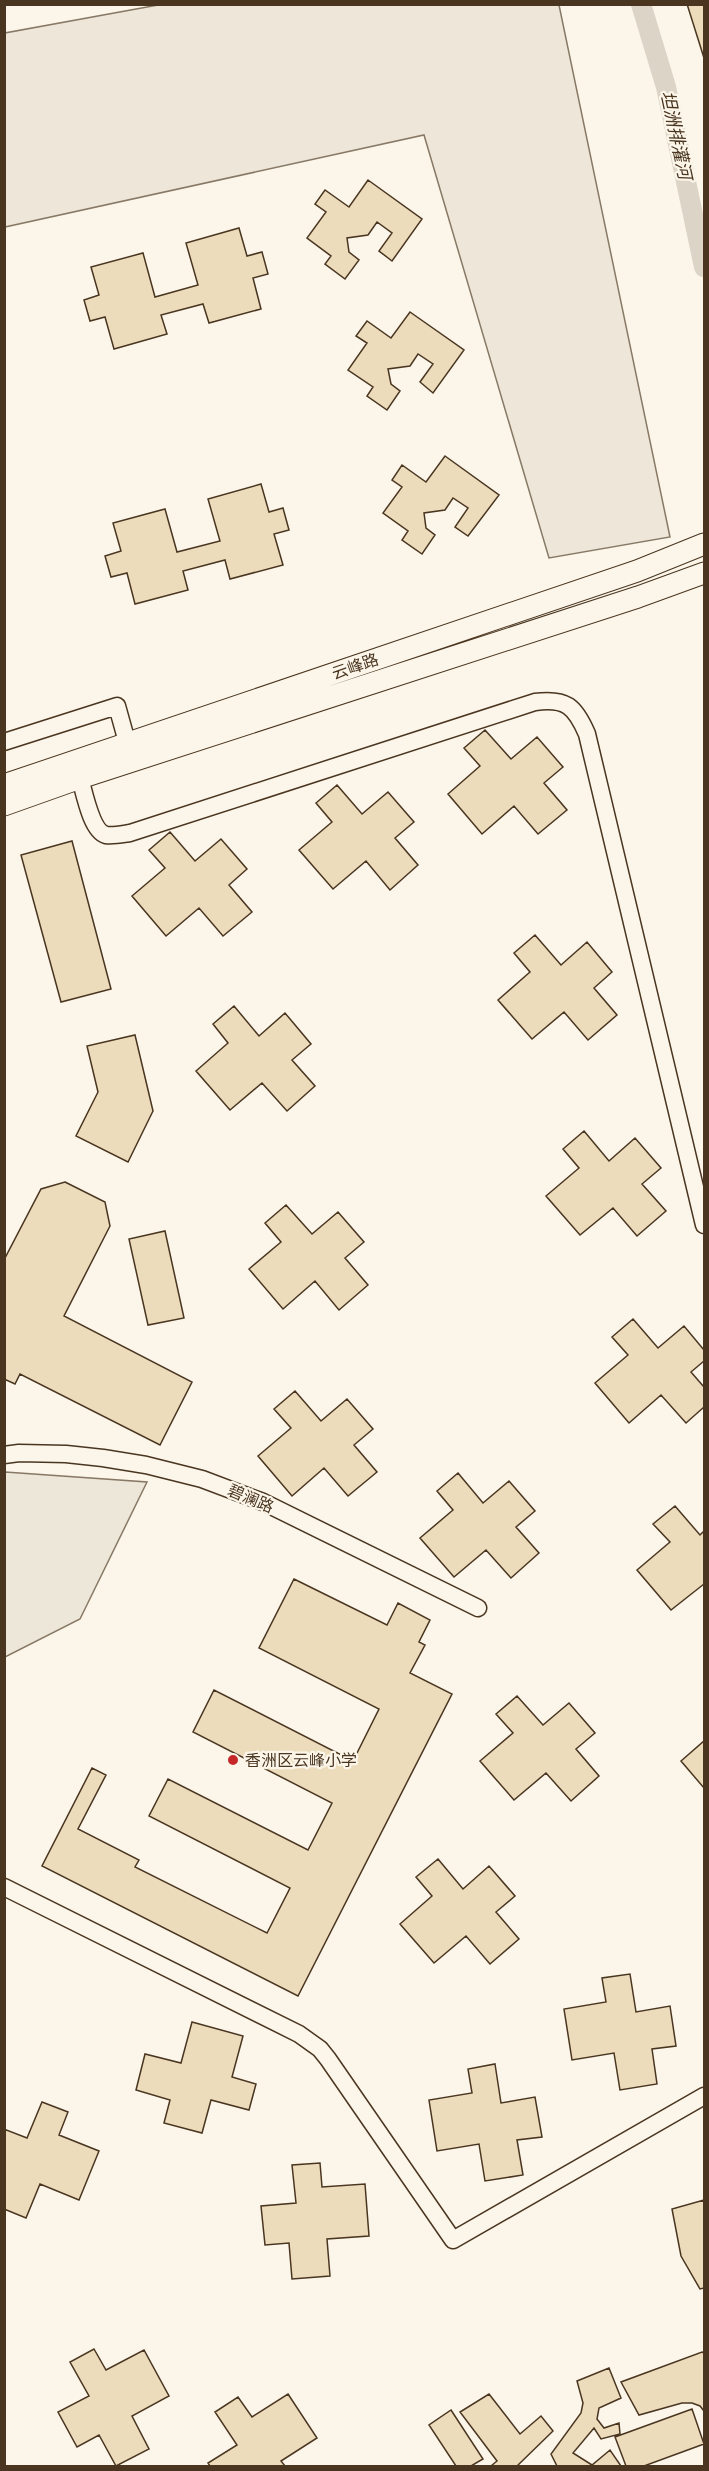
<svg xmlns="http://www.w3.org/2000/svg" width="709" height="2471" viewBox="0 0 709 2471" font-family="Commissioner,'Noto Sans SC',sans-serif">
	<rect width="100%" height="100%" fill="#fbf6e9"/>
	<!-- green -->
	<path fill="#ede6d9" stroke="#887966" stroke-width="1.5" d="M158,5H559L670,537L549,558L424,135L5,227V33Z"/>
	<!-- parking -->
	<path fill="#ede7d9" stroke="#887966" stroke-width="1.5" d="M5,1472L147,1482L80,1619L5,1657Z"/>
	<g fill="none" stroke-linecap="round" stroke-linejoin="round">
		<!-- canal -->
		<path stroke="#dcd4c6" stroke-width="20" d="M641,4L666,87L704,267"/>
	</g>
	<!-- building -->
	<path fill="#ecdcbc" stroke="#4a3520" stroke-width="1.5" d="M687,4H704V58Z
		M368,180L422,219L392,261L379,251L392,233L377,222L368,235L347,238L349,252L359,260L345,279L325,264L331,256L307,238L326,212L315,204L325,190L349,207Z
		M239,228L247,256L262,252L268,274L253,278L261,309L209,323L203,304L161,315L167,334L114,349L105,317L90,321L84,300L99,295L91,267L143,253L155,297L198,285L186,243Z
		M410,312L464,350L433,393L420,382L433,364L418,354L410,366L388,369L391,384L400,391L387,410L367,396L373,387L348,370L367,343L356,336L367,321L391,338Z
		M445,456L499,495L468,536L455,527L468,508L453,498L445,510L424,513L426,528L435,535L422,554L402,540L408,531L383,513L402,487L392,480L402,465L426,482Z
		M261,484L269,512L283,508L289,530L274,534L283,565L230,579L225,560L183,571L188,590L135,604L127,573L111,577L105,556L121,551L113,523L165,509L177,552L220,541L208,499Z
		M485,730L511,759L537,737L563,767L544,783L567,810L538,834L514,806L482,834L448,794L480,766L464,748Z
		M337,785L362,814L388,792L414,822L395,838L418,865L390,890L366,861L333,889L299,850L332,822L316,803Z
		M170,832L195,861L221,839L247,869L229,885L252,912L223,936L199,908L166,936L132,896L165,868L149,850Z
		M72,841L111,989L61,1002L21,855Z
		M535,935L561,965L587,942L612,972L594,988L617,1015L588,1040L564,1012L532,1039L498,1000L530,972L514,953Z
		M234,1006L259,1036L285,1013L311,1044L292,1060L315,1086L287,1111L262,1083L230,1110L196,1071L228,1043L213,1024Z
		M135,1035L153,1111L128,1162L76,1136L98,1092L87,1046Z
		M584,1131L609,1161L635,1138L661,1168L642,1184L666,1211L637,1236L613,1208L580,1235L546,1196L579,1168L563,1149Z
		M65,1182L105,1202L110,1226L64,1316L192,1382L160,1445L20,1374L15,1384L4,1379V1260L41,1189Z
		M286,1205L312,1234L338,1212L364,1242L345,1258L368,1285L339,1310L315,1281L283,1309L249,1269L281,1242L265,1223Z
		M165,1231L184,1318L148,1325L129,1239Z
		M633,1319L658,1348L684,1326L704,1350V1361L691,1372L704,1387V1407L686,1423L661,1395L629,1423L595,1383L628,1355L612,1337Z
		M295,1391L321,1421L347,1399L373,1429L354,1445L377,1472L348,1496L324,1468L292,1496L258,1456L291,1428L274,1409Z
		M458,1473L483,1503L509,1481L535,1511L516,1527L539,1553L511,1578L486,1550L454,1577L420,1538L453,1510L437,1491Z
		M675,1506L700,1535L704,1531V1584L671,1610L637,1570L670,1542L653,1524Z
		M294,1579L387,1625L398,1603L430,1620L419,1642L425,1645L410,1673L452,1694L298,1996L42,1866L92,1768L106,1775L78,1829L139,1860L135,1867L267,1933L290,1888L149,1816L168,1779L308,1850L332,1803L193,1732L214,1690L353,1761L379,1709L259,1648Z
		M517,1696L543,1725L569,1703L595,1733L576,1749L599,1776L571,1801L546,1773L514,1800L480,1761L513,1733L496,1714Z
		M704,1741V1788L681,1761Z
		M438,1859L463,1889L489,1866L515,1896L496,1912L519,1939L490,1964L466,1936L434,1963L400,1924L432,1896L416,1877Z
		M630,1974L636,2012L670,2006L676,2046L652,2049L657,2084L620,2090L614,2053L572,2060L564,2009L606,2002L602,1978Z
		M192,2022L243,2036L232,2077L256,2084L249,2110L211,2100L202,2133L164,2123L170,2100L136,2090L145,2054L181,2063Z
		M495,2064L501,2103L535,2097L542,2137L517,2140L523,2175L485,2181L479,2144L437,2151L429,2100L472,2093L468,2069Z
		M42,2102L68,2112L59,2135L99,2151L79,2200L40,2184L26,2218L4,2209V2129L27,2138Z
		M320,2163L322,2187L365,2184L369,2236L327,2239L330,2276L292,2279L289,2243L265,2245L261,2206L296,2203L292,2165Z
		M704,2200V2288L700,2289L681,2256L672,2209Z
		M94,2349L106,2370L144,2350L169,2396L132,2416L149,2449L116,2466L99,2435L77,2447L58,2412L89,2396L70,2362Z
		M702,2352L704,2353V2411L700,2406L692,2403H682L639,2415L621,2382Z
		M609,2368L621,2398L599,2408L597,2419L604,2428L619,2423L620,2434L601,2439L594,2428L573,2453L592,2465L610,2450L621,2466H557L551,2454L581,2413L583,2403L577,2381Z
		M288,2394L317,2438L281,2461L285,2466H210L208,2463L237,2445L215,2412L238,2397L252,2417Z
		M489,2394L520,2434L541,2416L553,2431L517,2466H491L497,2461L460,2412Z
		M692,2409L704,2444L644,2466H626L615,2437Z
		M451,2410L483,2459L471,2466H456L429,2425Z"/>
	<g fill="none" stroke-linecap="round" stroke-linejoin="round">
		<defs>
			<path id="minor" d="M4,742L117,706L127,742
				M80,778C84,791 91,831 106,835C113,836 123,834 130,833L535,702C566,698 575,706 587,734L704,1225
				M4,1455L19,1453L66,1454L103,1458L146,1465L202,1479L263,1502L478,1608
				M4,1887L299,2034L320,2049L328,2059L453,2240L704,2096"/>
			<path id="tertiary" d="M4,785L637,571L704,544
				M4,805L80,778L638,597L704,573"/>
		</defs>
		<!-- minor casing -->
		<use href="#minor" stroke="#4a3520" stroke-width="19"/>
		<!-- tertiary casing -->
		<use href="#tertiary" stroke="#4a3520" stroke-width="23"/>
		<!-- minor -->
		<use href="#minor" stroke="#fbf6e9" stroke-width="16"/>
		<!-- tertiary -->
		<use href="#tertiary" stroke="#fbf6e9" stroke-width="21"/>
	</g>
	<!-- markers -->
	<circle fill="#c62828" stroke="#fbf6e9" stroke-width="2" cx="233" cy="1760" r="6"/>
	<g text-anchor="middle" stroke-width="4.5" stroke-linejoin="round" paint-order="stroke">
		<!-- street labels -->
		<g font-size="16" fill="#4a3520" stroke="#fbf6e9">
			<text transform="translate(355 666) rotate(-19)" y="6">云峰路</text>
			<text transform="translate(251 1498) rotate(23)" y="6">碧澜路</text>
		</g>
		<!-- poi labels -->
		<g font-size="16" fill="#4a3520" stroke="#fbf6e9" text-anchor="start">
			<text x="245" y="1766">香洲区云峰小学</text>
		</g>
		<!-- water labels -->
		<g font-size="18" font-style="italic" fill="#4a3520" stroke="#fbf6e9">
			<text transform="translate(676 135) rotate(78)" y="6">坦洲排灌河</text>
		</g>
	</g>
	<!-- border -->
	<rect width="709" height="2471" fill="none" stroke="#4a3520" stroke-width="12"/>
</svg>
